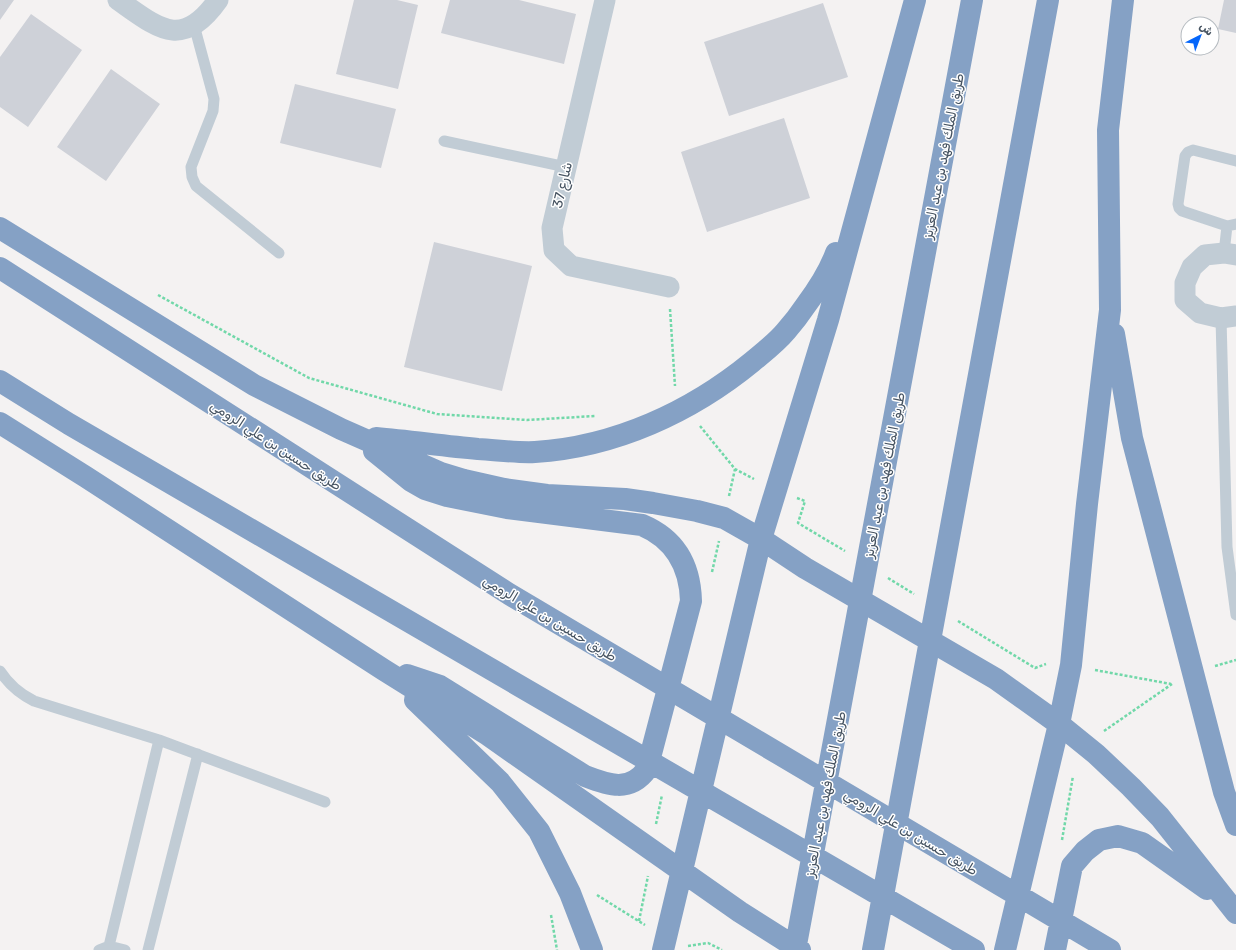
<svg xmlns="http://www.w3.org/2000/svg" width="1236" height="950" viewBox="0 0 1236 950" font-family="Rubik,Cairo,sans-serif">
	<rect width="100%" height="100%" fill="#f4f2f2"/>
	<!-- building -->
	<path fill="#ced1d8" d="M0,0H14L0,20Z
		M354,0H397L418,5L398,89L336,74Z
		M450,0H519L576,14L564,64L441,33Z
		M1224,0H1236V33L1218,29Z
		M823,3L848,77L729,116L704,42Z
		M31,14L82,50L28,127L0,107V57Z
		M111,69L160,104L106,181L57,147Z
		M295,84L396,109L381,168L280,143Z
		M784,118L810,198L707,232L681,152Z
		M434,242L532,266L502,391L404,367Z"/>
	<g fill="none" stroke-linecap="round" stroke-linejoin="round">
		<!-- path -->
		<path stroke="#71d8a9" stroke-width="2.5" stroke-dasharray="3 2" stroke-linecap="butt" d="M158,295L309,378L437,414L527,420L595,416
			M670,309L675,386
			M700,426L735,469L754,479
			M729,496L735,469
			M797,498L805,501L798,523L845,551
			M712,572L719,541
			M888,578L914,594
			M958,621L1035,668L1046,664
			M1215,666L1236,660
			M1095,670L1171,684
			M1104,731L1172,684
			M656,824L662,795
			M1062,840L1073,776
			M597,895L645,925
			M551,915L557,950
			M639,921L648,876
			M688,946L708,943L722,950"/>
		<!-- lane -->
		<path stroke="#c1ccd5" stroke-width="11" d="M194,25L214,99L213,111L191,167L192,177L196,186L279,253
			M444,141L566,167
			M1236,161L1193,150L1188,152L1185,156L1178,204L1179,208L1182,211L1227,226L1236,224
			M1224,253L1227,226
			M1221,318L1227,547L1236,615
			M0,671C9,685 20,694 34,701L159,740L325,802
			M99,950L109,946L125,950
			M108,950L159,740
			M148,950L198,754"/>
		<!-- street -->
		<path stroke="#c1ccd5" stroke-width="21" d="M118,0C158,28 182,51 218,0
			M605,0L552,228L554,250L571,266L669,287
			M1236,255L1224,253L1205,255L1192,267L1185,283V300L1200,313L1221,318L1236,316"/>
		<!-- highway -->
		<path stroke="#85a1c5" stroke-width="22" d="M0,228L254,385L341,429L441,473L464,480L504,489L547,495L625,499L653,503L697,511L724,518L761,539L805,568L996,679L1059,724L1096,754L1131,787L1160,817L1236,913
			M0,268L509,594L1110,950
			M1114,334L1132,438L1224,792L1236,825
			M0,381L69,424L974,950
			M0,423L86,477L384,670L488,735L740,912L800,950
			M376,438C410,441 444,446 478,449C497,450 517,453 535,452C615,447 691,412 752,362C764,352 776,343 786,331C793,323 800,314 806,305C818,289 829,272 836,253
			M374,451L411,481L425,489L447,496L507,508L642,525C675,539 690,565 691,601L647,769C630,793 608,785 585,776L440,686L407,675
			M415,700L500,782L539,831L570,893L592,950
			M663,950L761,539L828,320L915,0
			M795,950L972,0
			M873,950L1048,0
			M1005,950L1059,724L1071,665L1087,504L1110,310L1108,130L1123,0
			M1055,950L1072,866L1085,851L1099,840L1118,836L1142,843L1207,889"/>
	</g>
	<g text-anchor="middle" stroke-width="3" stroke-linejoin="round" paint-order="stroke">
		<!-- street labels -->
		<g font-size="14" fill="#475462" stroke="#fff">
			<text transform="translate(943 156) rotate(-79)" y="5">طريق الملك فهد بن عبد العزيز</text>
			<text transform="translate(562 185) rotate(-77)" y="5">شارع 37</text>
			<text transform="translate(276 445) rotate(33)" y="5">طريق حسين بن علي الرومي</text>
			<text transform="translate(884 475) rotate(-79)" y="5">طريق الملك فهد بن عبد العزيز</text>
			<text transform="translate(550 618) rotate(31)" y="5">طريق حسين بن علي الرومي</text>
			<text transform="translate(825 794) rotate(-79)" y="5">طريق الملك فهد بن عبد العزيز</text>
			<text transform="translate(911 832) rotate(31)" y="5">طريق حسين بن علي الرومي</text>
		</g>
	</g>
	<!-- north arrow -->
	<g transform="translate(1200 36) rotate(42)"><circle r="19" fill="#ffffff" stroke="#b5bbc0"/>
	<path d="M0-3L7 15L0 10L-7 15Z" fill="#0566fb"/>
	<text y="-6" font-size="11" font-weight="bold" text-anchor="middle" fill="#475462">ش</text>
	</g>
</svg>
